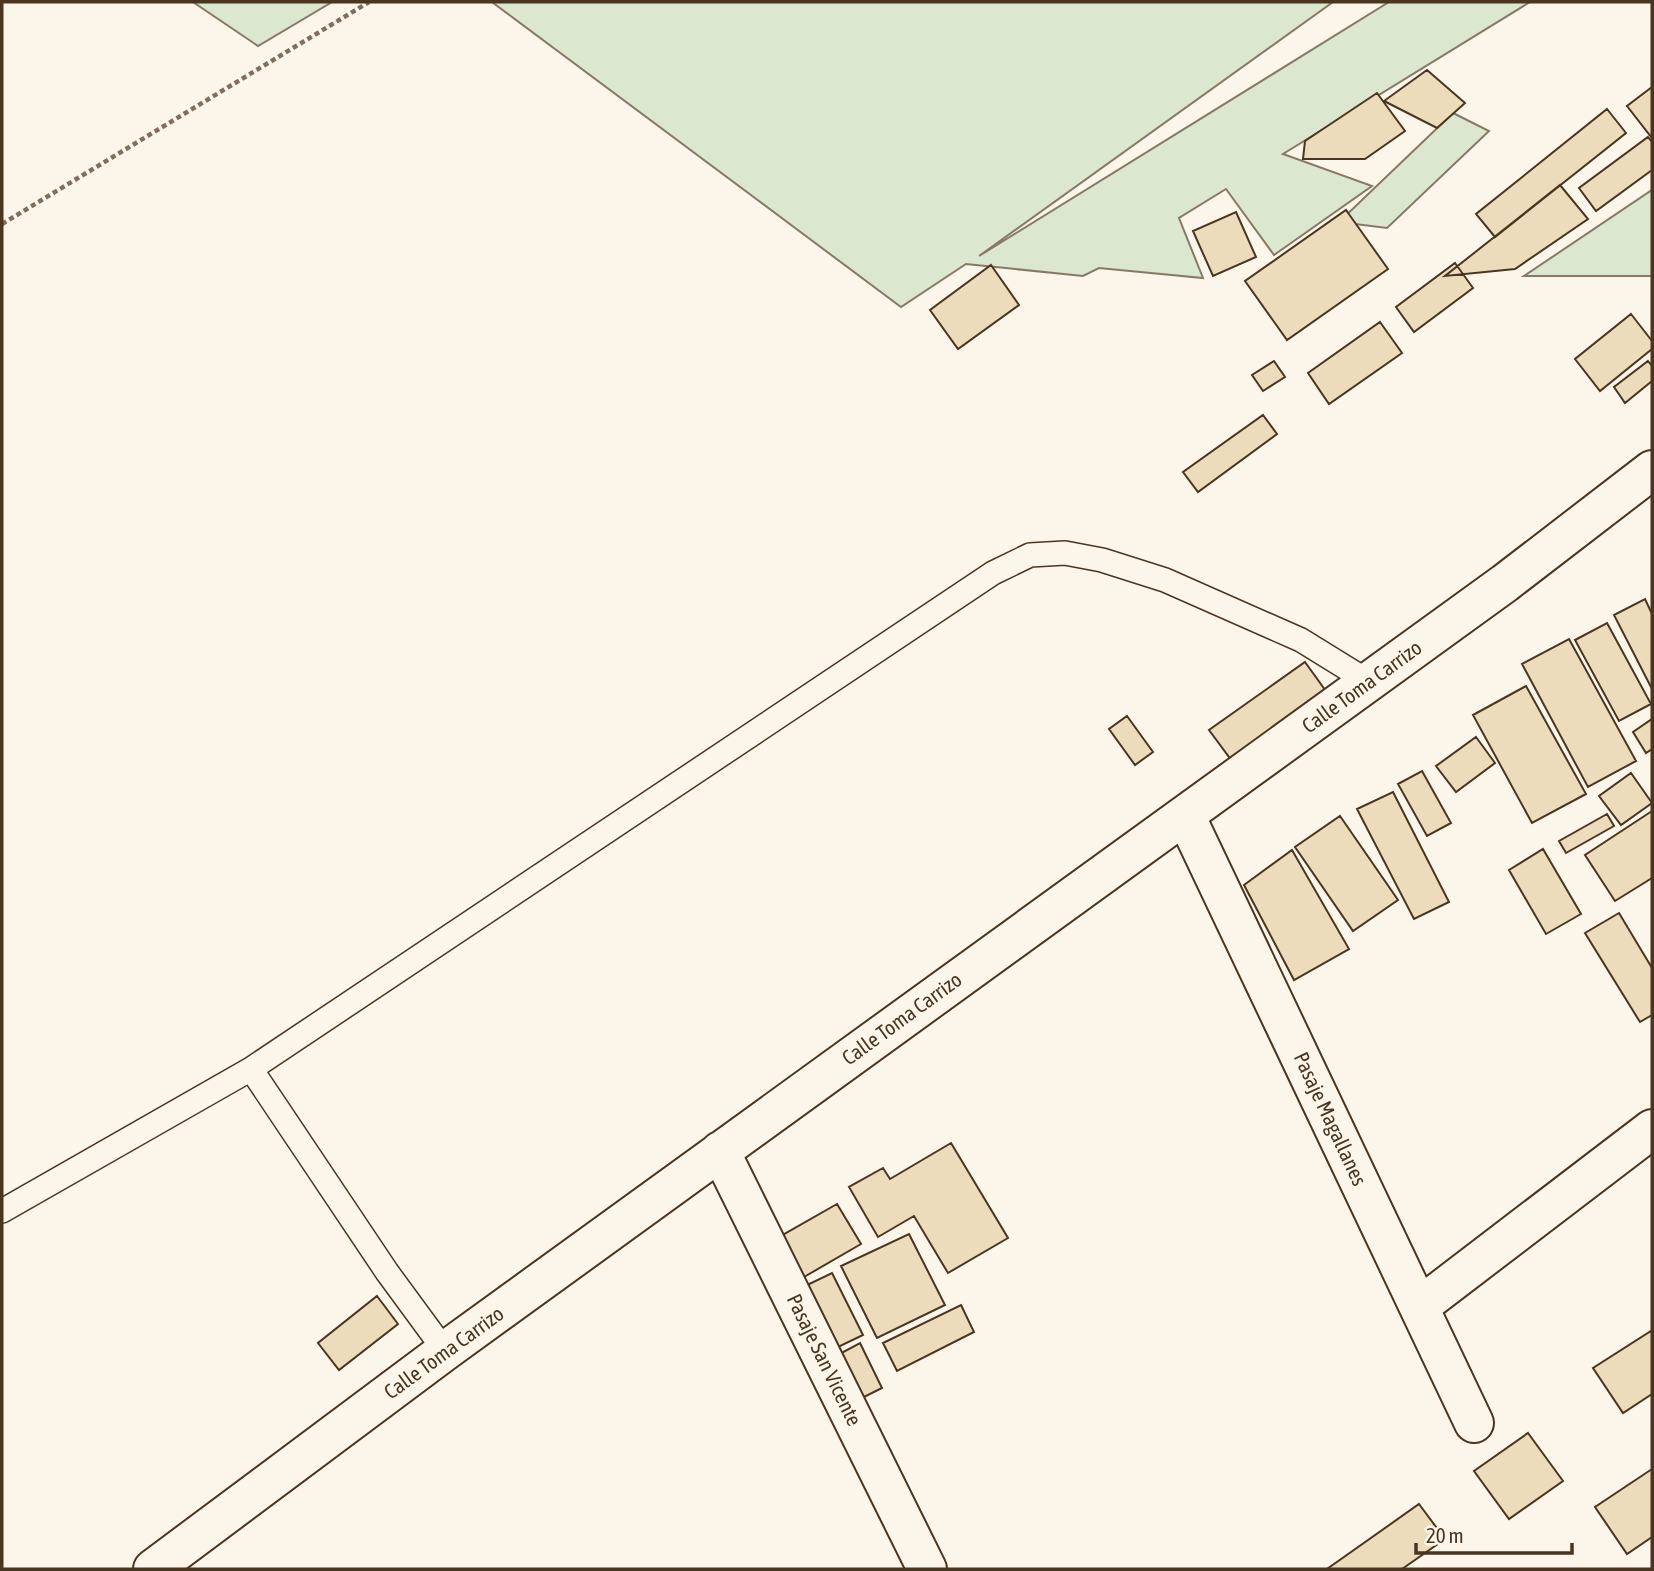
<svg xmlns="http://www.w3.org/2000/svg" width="1654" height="1571" viewBox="0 0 1654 1571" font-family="'Asap Condensed',sans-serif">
	<rect width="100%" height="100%" fill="#fbf6e9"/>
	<!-- green -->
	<path fill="#dce7d0" stroke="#887966" stroke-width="2" d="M193,2H332L258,46Z
		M492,2H1333L979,256L1389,2H1530L1283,154L1372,186L1274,255L1226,189L1179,218L1203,278L1099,268L1083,276L966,264L901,307Z
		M1453,113L1489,131L1387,228L1339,222Z
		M1652,190V276H1524Z"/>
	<!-- building -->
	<path fill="#ecdcbc" stroke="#4a3520" stroke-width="2" d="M1427,70L1465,103L1437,128L1384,101Z
		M1652,87V138L1627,106Z
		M1377,93L1405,131L1365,159H1303L1305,141Z
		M1607,109L1626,133L1495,237L1476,214Z
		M1648,137L1652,142V170L1596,211L1579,188Z
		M1560,185L1588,219L1515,269L1445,276Z
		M1346,210L1388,269L1287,340L1245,281Z
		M1236,212L1256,257L1213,276L1193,231Z
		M1455,263L1473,288L1414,332L1396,307Z
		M991,265L1019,305L958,349L930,310Z
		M1631,314L1652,341V349L1600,391L1575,359Z
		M1380,322L1402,353L1329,404L1308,373Z
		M1274,361L1285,377L1263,391L1252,375Z
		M1648,361L1652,366V381L1625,403L1614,387Z
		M1263,415L1277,434L1198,492L1183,472Z
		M1645,599L1652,614V689L1614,615Z
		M1607,623L1651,704L1619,721L1575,640Z
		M1569,639L1636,761L1588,787L1522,664Z
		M1305,662L1328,694L1232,761L1209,730Z
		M1526,686L1586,794L1532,823L1473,715Z
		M1127,716L1153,752L1135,765L1109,729Z
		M1652,719V749L1646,753L1633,732Z
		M1476,737L1495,763L1456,792L1436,766Z
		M1422,771L1451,823L1427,836L1398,784Z
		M1631,773L1652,803L1621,825L1599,796Z
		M1393,792L1449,902L1414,919L1357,809Z
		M1652,811V878L1615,901L1585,855Z
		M1607,814L1614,826L1566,853L1559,841Z
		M1340,816L1398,900L1353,931L1295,847Z
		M1543,849L1581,914L1546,934L1509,870Z
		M1292,850L1349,949L1294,980L1244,885Z
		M1619,913L1652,968V1015L1640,1022L1585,933Z
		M951,1143L1008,1238L948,1273L914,1216L878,1237L849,1187L883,1168L890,1179Z
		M837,1204L861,1244L804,1277L781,1236Z
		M909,1234L945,1305L877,1338L841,1266Z
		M832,1273L863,1335L834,1349L803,1287Z
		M377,1296L398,1324L339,1370L318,1343Z
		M961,1305L974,1332L897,1371L883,1343Z
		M1651,1331L1652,1333V1394L1623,1413L1593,1368Z
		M860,1343L882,1388L854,1402L832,1358Z
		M1528,1433L1563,1481L1509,1519L1474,1471Z
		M1652,1469V1537L1627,1554L1595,1507Z
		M1419,1504L1445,1539L1402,1569H1327Z"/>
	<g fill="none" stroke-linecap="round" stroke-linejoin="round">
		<defs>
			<path id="lane" d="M2,1211L251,1069
				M445,1351L387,1272L251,1069L993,573L1030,555L1065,553L1102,560L1165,580L1301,640L1369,682"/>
			<path id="street" d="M1185,815L1474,1423
				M720,1151L927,1569
				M1419,1307L1652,1129
				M153,1569L445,1351L1505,583L1652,470"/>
		</defs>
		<!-- lane casing -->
		<use href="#lane" stroke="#4a3520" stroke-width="26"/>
		<!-- street casing -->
		<use href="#street" stroke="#4a3520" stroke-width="42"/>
		<!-- path -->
		<path stroke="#7f6f5c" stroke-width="4.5" stroke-dasharray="5 3.5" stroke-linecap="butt" d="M2,224L369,2"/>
		<!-- lane -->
		<use href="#lane" stroke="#fbf6e9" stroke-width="23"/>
		<!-- street -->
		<use href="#street" stroke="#fbf6e9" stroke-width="38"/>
	</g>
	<g text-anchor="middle" stroke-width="5" stroke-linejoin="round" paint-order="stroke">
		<!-- street labels -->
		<g font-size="21" fill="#4a3520" stroke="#fbf6e9">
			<text transform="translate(1362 687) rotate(-36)" y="7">Calle Toma Carrizo</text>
			<text transform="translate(902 1019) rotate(-36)" y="7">Calle Toma Carrizo</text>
			<text transform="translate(1330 1119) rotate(65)" y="7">Pasaje Magallanes</text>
			<text transform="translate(444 1353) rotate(-36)" y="7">Calle Toma Carrizo</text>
			<text transform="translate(824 1360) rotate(64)" y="7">Pasaje San Vicente</text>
		</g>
	</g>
	<!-- border -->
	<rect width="1654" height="1571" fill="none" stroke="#4a3520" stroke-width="7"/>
	<!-- scale -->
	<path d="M1416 1543v10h156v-10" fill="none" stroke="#4a3520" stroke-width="3.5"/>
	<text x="1426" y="1543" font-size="21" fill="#4a3520" stroke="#fbf6e9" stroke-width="5" paint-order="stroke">20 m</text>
</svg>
